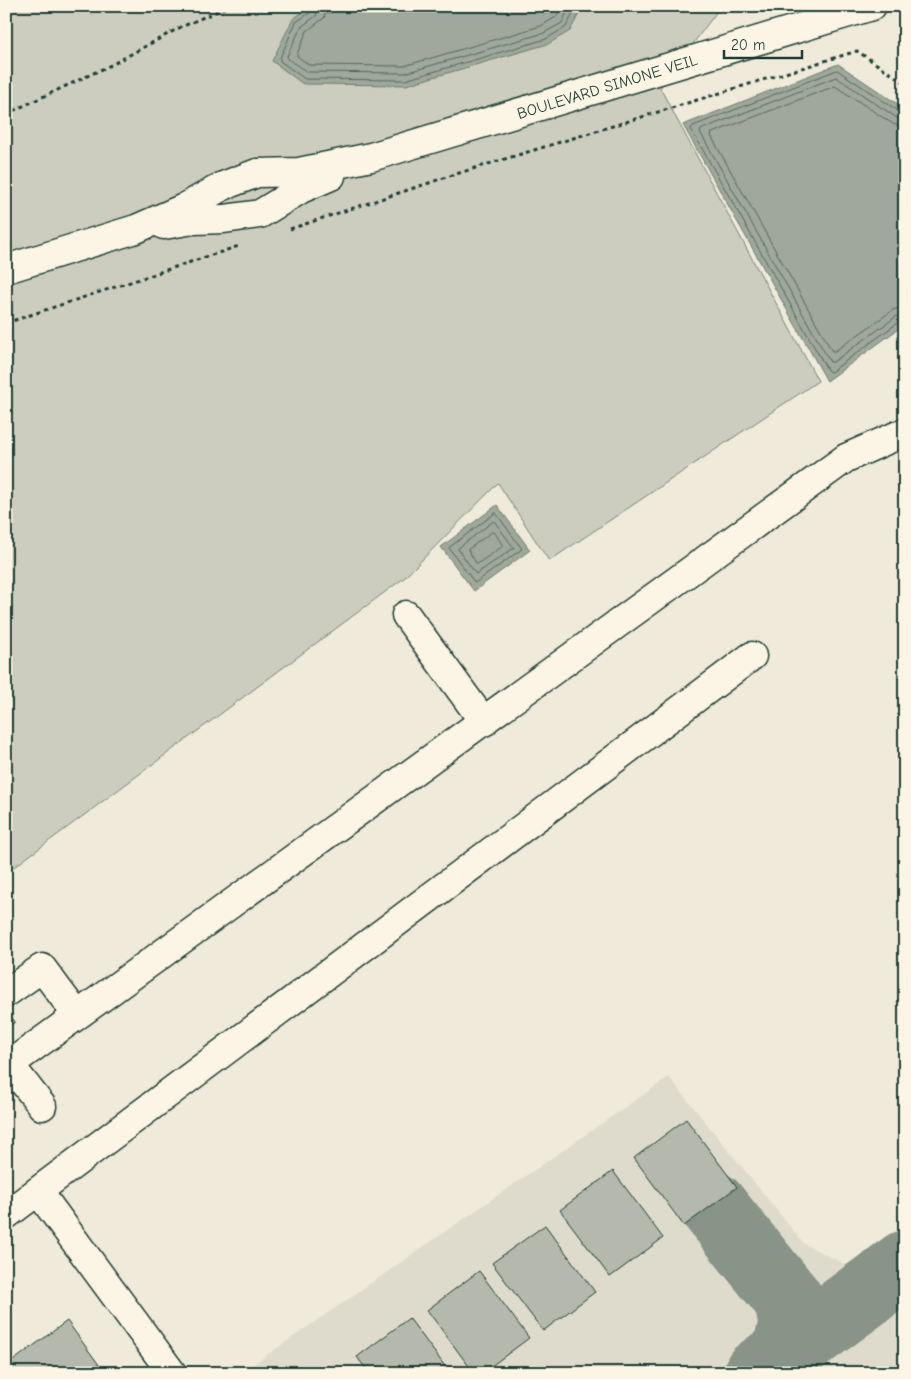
<svg xmlns="http://www.w3.org/2000/svg" width="911" height="1379" viewBox="0 0 911 1379" font-family="'Comic Neue',sans-serif">
	<rect width="100%" height="100%" fill="#efeada"/>
	<filter id="ink" filterUnits="userSpaceOnUse"><feTurbulence type="fractalNoise" baseFrequency=".02" numOctaves="2"/><feDisplacementMap in="SourceGraphic" scale="10" xChannelSelector="R" yChannelSelector="G"/><feConvolveMatrix kernelMatrix="1 2 1 2 8 2 1 2 1" color-interpolation-filters="sRGB"/></filter>
	<g filter="url(#ink)">
		<!-- built -->
		<path fill="#dedbcc" d="M669,1077L804,1244L905,1294V1373H241Z"/>
		<!-- green -->
		<path fill="#cccdbf" stroke="#76857a" d="M6,6H721L660,88L818,381L549,561L498,483L404,578L6,873Z"/>
		<!-- water -->
		<path fill="#9fa89a" stroke="#6c7d71" d="M311,6H583L570,31L548,44L406,85L303,84L272,61L293,19Z
			M838,64L905,109V324L827,381L683,125Z
			M497,505L530,550L474,591L441,547Z"/>
		<g fill="none" stroke-linecap="round" stroke-linejoin="round">
			<!-- shore -->
			<path stroke="#52685d" stroke-width="1" d="M313,6L311,12L296,22L280,58V61L305,79L405,80L546,39L566,27L577,6
				M319,6L316,16L301,27L287,56L288,59L307,72L405,73L544,33L562,23L570,6
				M327,6L324,18L307,31L297,54V56L309,65L404,66L541,26L556,17L562,6
				M905,113L900,112L837,70L693,126L691,129L828,371L831,372L900,321L905,320
				M905,119L897,118L836,77L702,129L700,132L830,362H833L897,316L905,314
				M905,127L893,124L835,86L712,133L711,136L832,351H835L893,310L905,306
				M496,513L522,549L475,583L449,548Z
				M494,521L514,548L476,574L458,549Z
				M492,532L495,533L503,546L477,564L468,550Z"/>
			<!-- taxiway -->
			<path stroke="#879487" stroke-width="69" d="M712,1205L789,1300L793,1325L786,1352
				M758,1373L905,1265"/>
		</g>
		<!-- building -->
		<path fill="#b5b9ad" stroke="#1f3d34" d="M6,1009L15,1022L6,1028Z
			M686,1119L737,1187L684,1226L634,1158Z
			M613,1171L663,1238L610,1277L560,1210Z
			M545,1225L595,1292L543,1331L492,1263Z
			M479,1271L529,1338L482,1373H474L427,1310Z
			M409,1318L450,1373H369L357,1357Z
			M67,1321L105,1373H6V1366Z"/>
		<g fill="none" stroke-linecap="round" stroke-linejoin="round">
			<defs>
				<path id="minor" d="M406,615L484,722
					M6,993L42,968L77,1015
					M10,1065L42,1106
					M6,1067L846,458L905,432
					M38,1191L172,1373
					M6,1215L752,656"/>
				<path id="major" d="M164,225L193,220L224,219L260,214L301,189L331,176
					M6,269L136,229L184,208L223,186L257,173L299,172L371,157L872,6"/>
			</defs>
			<!-- minor casing -->
			<use href="#minor" stroke="#1f3d34" stroke-width="31"/>
			<!-- major casing -->
			<use href="#major" stroke="#1f3d34" stroke-width="31"/>
			<!-- path -->
			<path stroke="#1f3d34" stroke-width="3" stroke-dasharray="4 4" stroke-linecap="butt" d="M729,6L756,10L767,6
				M6,114L113,64L179,28L229,6
				M290,229L456,174L857,51L905,83
				M6,323L239,246"/>
			<!-- minor -->
			<use href="#minor" stroke="#fcf5e5" stroke-width="28"/>
			<!-- major -->
			<use href="#major" stroke="#fcf5e5" stroke-width="28"/>
		</g>
	</g>
	<g text-anchor="middle" stroke-width="4" stroke-linejoin="round" paint-order="stroke">
		<!-- street labels -->
		<g font-size="16" fill="#1f3d34" stroke="#fcf5e5">
			<text transform="translate(607 86) rotate(-17)" y="6">BOULEVARD SIMONE VEIL</text>
		</g>
	</g>
	<!-- margin -->
	<rect width="911" height="1379" fill="none" stroke="#fcf5e5" stroke-width="25"/>
	<rect x="12" y="12" width="886" height="1354" fill="none" stroke="#1f3d34" stroke-width="2" filter="url(#ink)"/>
	<!-- scale -->
	<path d="M724 50v8h78v-8" fill="none" stroke="#1f3d34" stroke-width="2.5"/>
	<text x="731" y="50" font-size="15" fill="#1f3d34" stroke="#fcf5e5" stroke-width="4" paint-order="stroke">20 m</text>
</svg>
